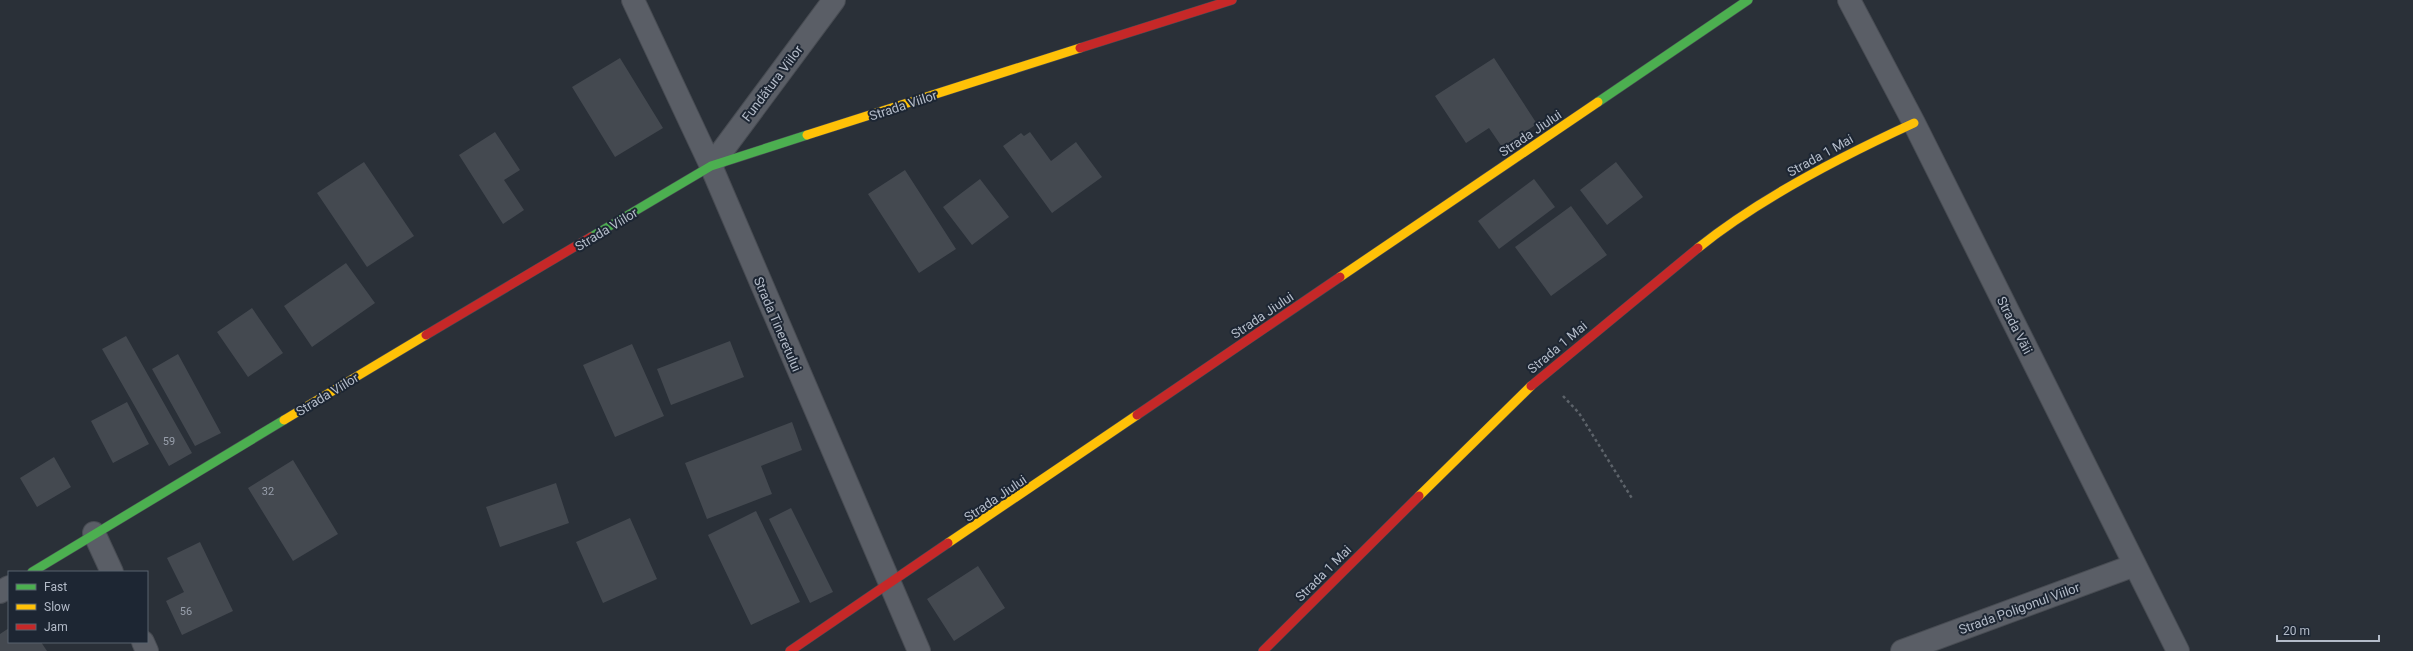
<svg xmlns="http://www.w3.org/2000/svg" width="2413" height="651" viewBox="0 0 2413 651" font-family="Roboto,sans-serif">
	<rect width="100%" height="100%" fill="#2a3038"/>
	<!-- building -->
	<path fill="#444950" d="M620,58L663,128L615,157L572,87Z
		M1494,58L1537,124L1502,147L1489,128L1466,143L1435,96Z
		M495,132L520,170L504,180L524,210L503,224L459,155Z
		M1030,132L1051,161L1076,142L1102,177L1052,213L1003,146L1021,133L1024,136Z
		M364,162L414,236L367,267L317,193Z
		M1616,162L1643,197L1607,225L1580,190Z
		M905,170L956,249L919,273L868,194Z
		M980,179L1009,217L972,245L943,207Z
		M1534,179L1555,207L1499,249L1478,221Z
		M1571,206L1607,255L1551,296L1515,247Z
		M346,263L375,303L312,347L284,306Z
		M252,308L283,353L248,377L217,332Z
		M126,336L192,453L169,466L102,349Z
		M730,341L744,377L671,405L657,369Z
		M632,344L664,416L615,437L583,365Z
		M178,354L221,433L195,446L152,369Z
		M127,402L149,444L113,463L91,421Z
		M792,422L802,450L761,466L772,494L707,519L685,463Z
		M54,457L71,487L37,507L20,478Z
		M293,460L338,534L293,561L248,488Z
		M556,483L569,523L500,547L486,507Z
		M791,508L833,592L810,603L769,519Z
		M756,511L800,602L751,625L708,535Z
		M630,518L657,579L603,603L576,542Z
		M200,542L233,611L182,635L166,601L184,592L167,558Z
		M978,566L1005,608L954,641L927,599Z
		M9,628V642H41L47,651H0V634Z"/>
	<g fill="none" stroke-linecap="round" stroke-linejoin="round">
		<defs>
			<path id="street" d="M633,0L711,166L919,651
				M1849,0L1914,123L2178,651
				M711,166L834,0
				M94,533L112,572
				M0,592L9,587
				M143,642L147,651
				M1902,651L2135,565"/>
			<path id="fast" d="M1598,102L1748,0
				M591,237L711,166L807,135
				M32,572L284,420"/>
			<path id="slow" d="M807,135L1080,48
				M1698,248C1760,198 1842,156 1914,123
				M1340,277L1598,102
				M284,420L426,335
				M1419,496L1531,386
				M948,543L1137,415"/>
			<path id="jam" d="M1080,48L1232,0
				M426,335L591,237
				M1531,386L1698,248
				M1137,415L1340,277
				M790,651L948,543
				M1263,651L1419,496"/>
		</defs>
		<!-- street casing -->
		<use href="#street" stroke="#484c53" stroke-width="24"/>
		<!-- fast casing -->
		<use href="#fast" stroke="#484c53" stroke-width="10"/>
		<!-- slow casing -->
		<use href="#slow" stroke="#484c53" stroke-width="10"/>
		<!-- jam casing -->
		<use href="#jam" stroke="#484c53" stroke-width="10"/>
		<!-- path -->
		<path stroke="#5d636a" stroke-width="2.5" stroke-dasharray="3 3" stroke-linecap="butt" d="M1563,396L1579,413L1633,500"/>
		<!-- street -->
		<use href="#street" stroke="#5a5e66" stroke-width="22"/>
		<!-- fast -->
		<use href="#fast" stroke="#4caf50" stroke-width="9"/>
		<!-- slow -->
		<use href="#slow" stroke="#ffc107" stroke-width="9"/>
		<!-- jam -->
		<use href="#jam" stroke="#c62828" stroke-width="9"/>
	</g>
	<g text-anchor="middle" stroke-width="4" stroke-linejoin="round" paint-order="stroke">
		<!-- number labels -->
		<g font-size="11" fill="#989fab">
			<text x="169" y="445">59</text>
			<text x="268" y="495">32</text>
			<text x="186" y="615">56</text>
		</g>
		<!-- street labels -->
		<g font-size="13" fill="#b4bcc9" stroke="#1d2633">
			<text transform="translate(772 83) rotate(-53)" y="5">Fundătura Viilor</text>
			<text transform="translate(903 105) rotate(-18)" y="5">Strada Viilor</text>
			<text transform="translate(1530 133) rotate(-34)" y="5">Strada Jiului</text>
			<text transform="translate(1820 155) rotate(-29)" y="5">Strada 1 Mai</text>
			<text transform="translate(606 229) rotate(-31)" y="5">Strada Viilor</text>
			<text transform="translate(1262 315) rotate(-34)" y="5">Strada Jiului</text>
			<text transform="translate(778 324) rotate(67)" y="5">Strada Tineretului</text>
			<text transform="translate(2015 325) rotate(63)" y="5">Strada Văii</text>
			<text transform="translate(1557 347) rotate(-40)" y="5">Strada 1 Mai</text>
			<text transform="translate(327 394) rotate(-31)" y="5">Strada Viilor</text>
			<text transform="translate(995 498) rotate(-34)" y="5">Strada Jiului</text>
			<text transform="translate(1323 573) rotate(-45)" y="5">Strada 1 Mai</text>
			<text transform="translate(2019 608) rotate(-20)" y="5">Strada Poligonul Viilor</text>
		</g>
	</g>
	<!-- legend -->
	<rect x="8" y="571" width="140" height="72" fill="#1d2633" stroke="#59626f"/>
	<rect x="16" y="584" width="20" height="6" fill="#4caf50" stroke="#59626f"/>
	<text x="44" y="591" font-size="12" fill="#b4bcc9">Fast</text>
	<rect x="16" y="604" width="20" height="6" fill="#ffc107" stroke="#59626f"/>
	<text x="44" y="611" font-size="12" fill="#b4bcc9">Slow</text>
	<rect x="16" y="624" width="20" height="6" fill="#c62828" stroke="#59626f"/>
	<text x="44" y="631" font-size="12" fill="#b4bcc9">Jam</text>
	<!-- scale -->
	<path d="M2277 635v6h102v-6" fill="none" stroke="#b4bcc9" stroke-width="2"/>
	<text x="2283" y="635" font-size="12" fill="#b4bcc9" stroke="#1d2633" stroke-width="3" paint-order="stroke">20 m</text>
</svg>
